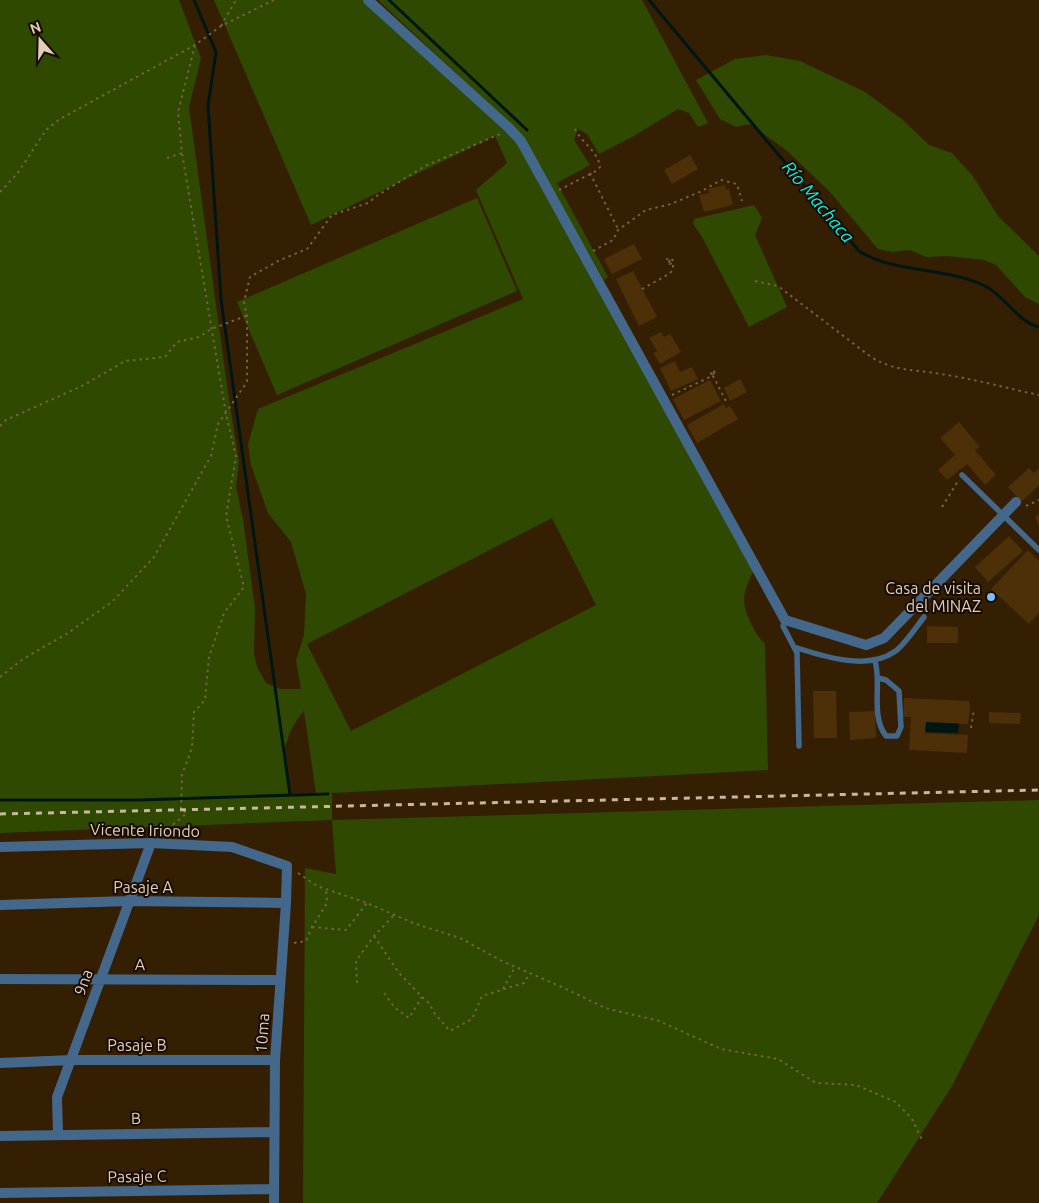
<svg xmlns="http://www.w3.org/2000/svg" width="1039" height="1203" viewBox="0 0 1039 1203" font-family="Ubuntu,sans-serif">
	<rect width="100%" height="100%" fill="#351f03"/>
	<!-- green -->
	<path fill="#2f4901" fill-rule="evenodd" d="M0,0H179L201,58L189,107L228,393L239,462L236,487L243,520L255,608L254,654L257,667L266,683L280,689H301L296,660L304,635L306,594L291,542L268,513L251,465L248,444L258,409L523,299L476,190L507,163L495,136L311,225L214,0H370L521,141L756,566C745,588 739,599 750,621C754,630 758,637 765,644L768,770L332,793V820L1039,800V915L952,1086L877,1203H303L305,868L336,874L332,820L0,833ZM552,518L596,605L351,731L307,644ZM304,711L316,793L289,794L284,750L290,732L298,718Z
		M378,0H642L708,123L698,127L689,113L678,109L632,137L599,154L587,134L578,129L574,140L590,165L557,183L608,277L604,280L520,133Z
		M766,55L800,61L865,92L903,120L929,145L952,153L972,175L998,216L1039,256V304L1025,297L996,265L984,260L948,256L926,257L910,250L893,252L878,249L829,191L786,150L750,124L736,127L720,119L696,80L735,59Z
		M477,198L517,291L277,395L237,302Z
		M754,205L762,218L755,235L787,307L749,327L702,237L693,224L694,219Z"/>
	<!-- water -->
	<path fill="#001614" d="M923,720L959,721L958,733L922,732Z"/>
	<g fill="none" stroke-linecap="round" stroke-linejoin="round">
		<!-- stream -->
		<path stroke="#001614" stroke-width="3" d="M194,0L216,52L208,106L221,299L290,795
			M389,0L527,130
			M649,0L859,251C892,273 947,267 985,286C1005,296 1018,322 1039,327
			M0,800H140L328,794"/>
	</g>
	<!-- building -->
	<path fill="#4d3008" d="M690,155L698,169L672,184L664,170Z
		M725,185L726,190L729,189L733,205L704,212L699,195L709,193L708,189Z
		M634,244L642,259L612,274L604,259Z
		M633,271L657,317L639,326L616,279Z
		M661,332L664,337L670,334L681,352L660,364L653,353L657,351L649,338Z
		M675,361L680,372L692,367L698,379L671,391L660,368Z
		M740,379L747,392L730,401L724,388Z
		M710,380L721,401L684,420L673,399Z
		M724,404L726,408L730,406L738,419L697,443L687,425Z
		M959,422L980,447L975,450L996,475L985,485L967,464L947,480L938,470L955,455L940,438Z
		M1029,468L1034,473L1039,468V485L1021,502L1008,487Z
		M1039,515V526L1035,516Z
		M1009,536L1023,551L988,582L975,567Z
		M1028,550L1039,561V613L1029,624L991,589Z
		M927,626L958,627V643H927Z
		M813,691H836L837,738H814Z
		M904,698L969,701L970,708L968,724L926,722L925,733L968,735L967,753L909,750L911,717H903Z
		M875,711L876,738L850,740L849,712Z
		M989,712L1021,713L1020,724L989,723Z"/>
	<g fill="none" stroke-linecap="round" stroke-linejoin="round">
		<!-- path -->
		<path stroke="#746047" stroke-width="2" stroke-dasharray="2.5 4" stroke-linecap="butt" d="M221,26L236,0
			M167,158L182,153L178,112L195,45
			M590,173L618,229
			M559,190L596,171L600,167C598,151 581,142 575,129
			M0,192L17,174L46,130L60,119L195,45L221,26L274,0
			M593,251L613,240L618,230L646,210L671,204L702,191L721,180L737,184L742,201
			M755,281L778,286L871,357C896,372 913,369 941,374C974,379 1006,388 1039,395
			M642,289L669,274L673,270V261L671,258L667,259L670,264L672,263L670,260L669,262L670,261
			M672,395L712,376L711,373L713,370L716,374L714,375L713,372V376L727,403
			M0,426L6,420L82,386L125,361L165,357L177,342L199,337L211,329L246,316
			M1026,506L1039,500
			M942,507L958,481
			M0,677L23,659L68,633L113,601L154,557L211,456L218,424L247,382V316L244,302L250,277L278,261L307,249L332,215L368,203L378,195L425,166L500,134
			M971,728L974,709
			M163,833L187,813L181,810L182,775L192,748L194,712L205,700L209,657L224,613L244,587L226,516L236,456L226,414L182,153
			M298,873L317,886L367,903L413,923L460,938L504,962L562,987L605,1008L659,1021L721,1049L778,1059L816,1083L856,1085L896,1102L912,1119L922,1140
			M312,927L346,930L367,903
			M374,936L399,973L422,997L429,1003L435,1014L450,1031L472,1019L482,996L524,983L530,973
			M294,943L306,941L312,927L327,903L326,888
			M357,983L356,961L374,936L394,915
			M503,989L515,967
			M384,993L395,1008L409,1018L422,997"/>
		<!-- service -->
		<path stroke="#43688b" stroke-width="5.5" d="M962,475L1039,550
			M785,620L783,626L797,653L799,746
			M794,647C822,656 867,671 894,652C903,647 917,626 924,617
			M875,661C882,684 870,715 886,736H897L901,727L899,691L886,680L878,678"/>
		<!-- minor -->
		<path stroke="#43688b" stroke-width="10" d="M368,0L509,128L521,141L785,620L866,645L884,638L1016,502
			M0,847L151,843L232,847L287,866L286,903L275,1060L274,1203
			M0,905L129,901L286,903
			M0,979L280,980
			M0,1063L72,1060H275
			M58,1134L57,1097L151,843
			M0,1136L273,1132
			M0,1193L274,1189"/>
		<!-- rail -->
		<path stroke="#c9b7a2" stroke-width="3" stroke-dasharray="6 6" stroke-linecap="butt" d="M0,814L1039,790"/>
	</g>
	<!-- markers -->
	<circle fill="#7fbdfa" stroke="#170b01" stroke-width="2" cx="991" cy="597" r="5"/>
	<g text-anchor="middle" stroke-width="4" stroke-linejoin="round" paint-order="stroke">
		<!-- poi labels -->
		<g font-size="16" fill="#e1cfbb" stroke="#170b01" text-anchor="end">
			<text x="981" y="594">Casa de visita<tspan x="981" dy="18">del MINAZ</tspan></text>
		</g>
		<!-- street labels -->
		<g font-size="16" fill="#e1cfbb" stroke="#170b01">
			<text transform="translate(145 830) rotate(1)" y="6">Vicente Iriondo</text>
			<text x="143" y="893">Pasaje A</text>
			<text transform="translate(140 964) rotate(1)" y="6">A</text>
			<text transform="translate(83 982) rotate(-70)" y="6">9na</text>
			<text transform="translate(262 1033) rotate(-86)" y="6">10ma</text>
			<text x="137" y="1051">Pasaje B</text>
			<text transform="translate(136 1118) rotate(-1)" y="6">B</text>
			<text transform="translate(137 1176) rotate(-1)" y="6">Pasaje C</text>
		</g>
		<!-- water labels -->
		<g font-size="18" font-style="italic" fill="#07f2e6" stroke="#170b01">
			<text transform="translate(818 202) rotate(50)" y="6">Río Machaca</text>
		</g>
	</g>
	<!-- north arrow -->
	<g transform="translate(40 40) rotate(340)" stroke="#170b01" stroke-width="4" paint-order="stroke">
	<path d="M0-4L9 19L0 12L-9 19Z" fill="#e1cfbb"/>
	<text y="-8" font-size="14" font-weight="bold" text-anchor="middle" fill="#e1cfbb">N</text>
	</g>
</svg>
